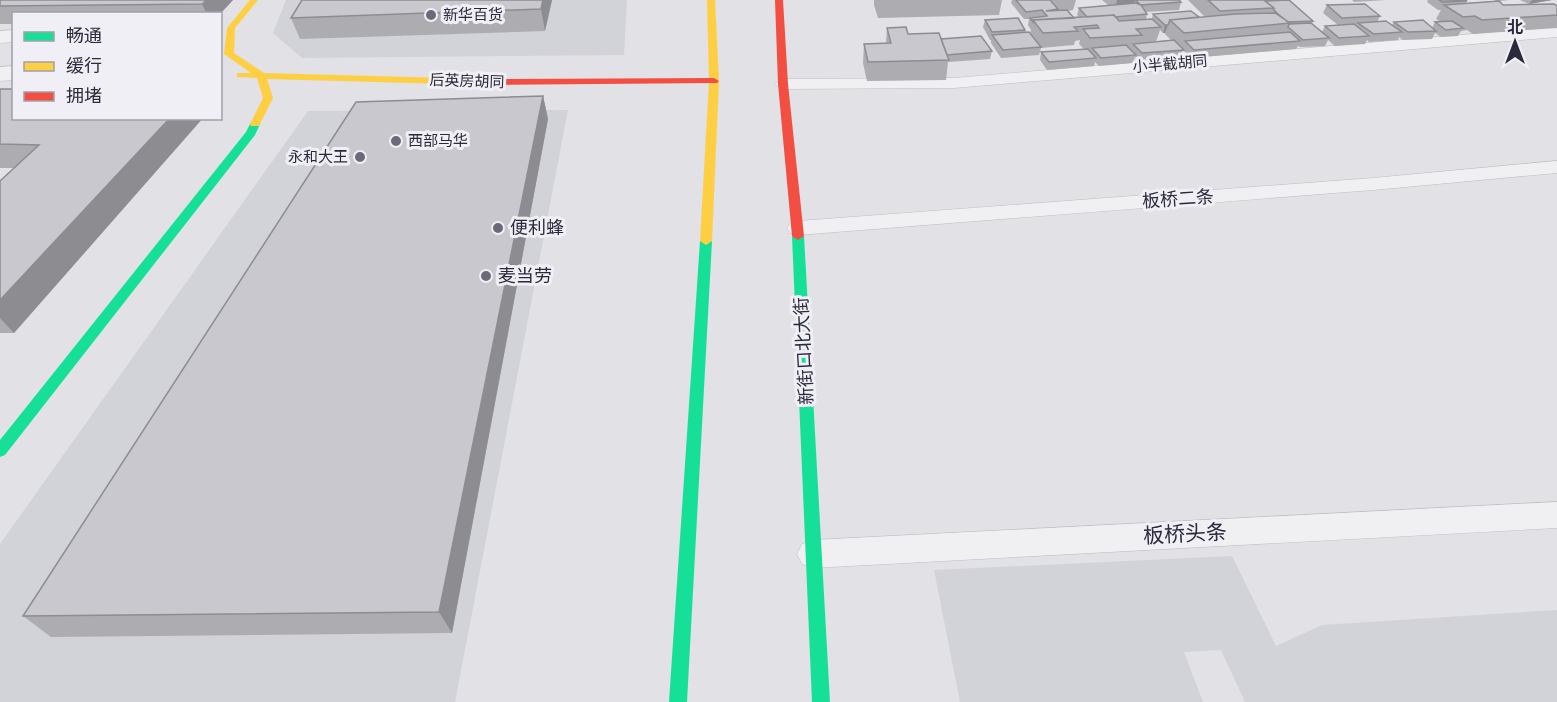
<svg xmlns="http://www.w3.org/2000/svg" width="1557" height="702" viewBox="0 0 1557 702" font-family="Poppins,'Noto Sans SC',sans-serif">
	<rect width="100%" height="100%" fill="#e1e1e6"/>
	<!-- built -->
	<path fill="#d2d2d9" d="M286,0H627L624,55L302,58L273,33Z
		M568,110L455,702H0V544L308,111Z
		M1232,556L1276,646L1322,625L1557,610V702H1245L1221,650L1184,652L1203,702H960L934,570Z"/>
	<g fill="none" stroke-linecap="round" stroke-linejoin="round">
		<defs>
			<path id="lane" d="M1557,27V37L954,88L783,89L774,84L783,79L954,78Z
				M1557,161V173L1373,190L798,235L790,233L787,228L790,223L798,221L1373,178Z
				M1557,502V528L813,568L802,564L797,554L802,544L813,540Z"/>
			<path id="street" d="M14,30V42L0,43V31Z
				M14,66V80L0,81V67Z"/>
		</defs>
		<!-- lane casing -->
		<use href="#lane" stroke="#bebec2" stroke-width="1"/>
		<!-- street casing -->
		<use href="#street" stroke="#bebec2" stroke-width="1"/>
		<!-- lane -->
		<use href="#lane" fill="#f0f0f3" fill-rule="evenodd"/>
		<!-- street -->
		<use href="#street" fill="#f0f0f3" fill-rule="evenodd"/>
		<!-- fast -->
		<path fill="#16e098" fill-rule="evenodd" d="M255,121L260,124L255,135L5,455L0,457V440L246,132L251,122Z
			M798,232L804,236L830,702H812L792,236Z
			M706,237L712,241L687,702H669L700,241Z"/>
		<!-- slow -->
		<path fill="#ffcf43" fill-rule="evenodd" d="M250,0H258L235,28L234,53L264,73L484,79L489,82L484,85L267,79L273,98L259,126H251L250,124L263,98L257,78L237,77V73H251L224,54L227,28Z
			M707,0H715L719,81L712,241L706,245L700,241L709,81Z"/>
		<!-- jam -->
		<path fill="#f24e42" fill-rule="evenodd" d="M775,0H783L788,84L804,236L798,240L792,236L778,84Z
			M714,78L719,81L717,83L484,85L479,82L484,79Z"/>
	</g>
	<!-- wall -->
	<path fill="#adacb1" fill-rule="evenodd" d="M0,0H233L220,14H14V24H0Z
		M302,0H552L545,31L300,39L291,18Z
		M874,0H1002L999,15L878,18L874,5Z
		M1012,0H1076L1073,10L1068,11L1074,18L1079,17L1077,15L1079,8L1108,5L1102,0H1179L1181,2L1179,10L1146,12L1147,14L1146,19H1152L1153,14L1199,17H1205L1188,0H1289L1313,21L1312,24L1322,32L1325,26L1338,25L1323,13L1327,5L1380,16L1377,22L1392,25L1394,22L1432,28L1435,22H1441L1436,19L1441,10H1438L1427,2L1428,0H1465L1467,1L1466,3L1496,1L1494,0H1509L1500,1L1503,5L1557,6V28L1473,34L1467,30L1461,31L1458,36L1441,37L1435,33L1432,39L1403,40L1399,37L1398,40L1369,42L1367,40L1365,44L1335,46L1328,40L1325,46L1300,47L1298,46L1296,49L1191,58L1183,50L1181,58L1140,61L1135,57L1133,63L1099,66L1095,62L1094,66L1047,70L1040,60L1041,52L1084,49L1079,44L1080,40L1075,41L1074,45L1041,48L1039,55L1001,58L991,43V40H990L983,27L985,20L1025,30V33L1030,34L1031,30L1028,25L1029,19H1024L1011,3ZM1160,30L1163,33H1165V34L1171,40L1139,43L1156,42Z
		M1352,0H1386L1354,2Z
		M1520,0H1552L1529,4Z
		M887,28L908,34L941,39L992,51L990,59L948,62L946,80L867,81L863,63L864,44L886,43Z
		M0,89L203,118L14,333H0V181L14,168H0Z
		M543,96L548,119L452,633L51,637L23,616Z"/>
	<!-- shaded-wall -->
	<path fill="#8d8c90" d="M207,0H233L220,14H207L202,4Z
		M543,0H552L545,31L541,9Z
		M1117,0H1135L1132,10L1114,11Z
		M1532,0H1552L1529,4Z
		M1165,25H1168L1165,33H1163Z
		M543,96L548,119L452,633L439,612Z
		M170,118H203L14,333L0,318V300Z"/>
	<!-- building -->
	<path fill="#c9c8ce" stroke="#8d8c90" stroke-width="1.5" d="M0,0H207L202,4L0,6Z
		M302,0H543L541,9L291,18Z
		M1016,0H1050L1058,9L1046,11L1067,10L1074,18L1033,20V22L1030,18L1047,16L1042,10L1026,12Z
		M1135,0H1179L1181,2L1141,5L1147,14L1115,17L1114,15L1087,17L1079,8L1136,3L1141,5Z
		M1208,0H1264L1274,8L1220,11Z
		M1289,0L1313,21L1288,22L1278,14L1273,9L1274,8L1265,1Z
		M1439,0H1465L1467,1L1442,2Z
		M1499,1L1503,5L1554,4L1557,6V15L1482,20L1475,16L1463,17L1444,5Z
		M1365,4L1380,16L1342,18L1327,5Z
		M1191,11L1199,17L1170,20L1168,25H1165L1153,14Z
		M1275,13L1290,23L1184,33L1170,20L1235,14Z
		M1114,15L1119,21L1152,19L1161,27L1136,29L1142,35L1090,38L1083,29L1099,28L1097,25L1074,27L1078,31L1043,33L1033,20Z
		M1018,18L1025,30L992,32L985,20Z
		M1423,20L1436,31L1408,32L1394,22Z
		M1386,21L1402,32L1374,34L1358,23Z
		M1452,21L1463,28L1446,30L1435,22Z
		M1311,23L1329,38L1303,40L1288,27L1289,24Z
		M1354,24L1369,36L1339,38L1325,26Z
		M906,27L908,34L939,33L949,60L868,62L864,44L891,43L887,28Z
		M1029,32L1041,47L1003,50L992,35Z
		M1290,32L1300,41L1194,50L1185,41Z
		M981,36L992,51L947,55L941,39Z
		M1174,40L1184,50L1142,53L1133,44Z
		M1126,45L1136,55L1101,58L1092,48Z
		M1088,49L1096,58L1049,62L1041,52Z
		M0,89H14V118H170L0,300V181L39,145L0,144Z
		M543,96L439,612L23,616L356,102Z"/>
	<!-- markers -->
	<g fill="#6b6a78" stroke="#efeff5" stroke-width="2">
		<circle cx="431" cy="15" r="6"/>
		<circle cx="396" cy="141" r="6"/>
		<circle cx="360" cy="157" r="6"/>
		<circle cx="498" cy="228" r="6"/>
		<circle cx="486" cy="276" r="6"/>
	</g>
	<g text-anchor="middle" stroke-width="6" stroke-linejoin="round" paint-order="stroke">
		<!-- far-poi labels -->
		<g font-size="15" fill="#2b2a3d" stroke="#efeff5" text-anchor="start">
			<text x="443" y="20">新华百货</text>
			<text x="408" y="146">西部马华</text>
			<text x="348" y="162" text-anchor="end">永和大王</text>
		</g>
		<!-- far-street labels -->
		<g font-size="15" fill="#2b2a3d" stroke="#efeff5">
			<text transform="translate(1170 64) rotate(-5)" y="5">小半截胡同</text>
			<text transform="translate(467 81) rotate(2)" y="5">后英房胡同</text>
		</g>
		<!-- street labels -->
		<g font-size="18" fill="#2b2a3d" stroke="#efeff5">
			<text transform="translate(1178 199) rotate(-4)" y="6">板桥二条</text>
			<text transform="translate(804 351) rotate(-93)" y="6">新街口北大街</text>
		</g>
		<!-- poi labels -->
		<g font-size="18" fill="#2b2a3d" stroke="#efeff5" text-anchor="start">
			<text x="510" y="234">便利蜂</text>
			<text x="498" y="282">麦当劳</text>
		</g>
		<!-- near-street labels -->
		<g font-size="21" fill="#2b2a3d" stroke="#efeff5">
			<text transform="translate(1185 534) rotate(-3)" y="7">板桥头条</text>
		</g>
	</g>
	<!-- legend -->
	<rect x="12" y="12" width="210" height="108" fill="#efeff5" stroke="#a1a0ab" stroke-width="1.5"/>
	<rect x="24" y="32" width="30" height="9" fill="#16e098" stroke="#a1a0ab" stroke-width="1.5"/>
	<text x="66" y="42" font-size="18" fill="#2b2a3d">畅通</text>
	<rect x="24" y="62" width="30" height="9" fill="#ffcf43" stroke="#a1a0ab" stroke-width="1.5"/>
	<text x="66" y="72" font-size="18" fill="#2b2a3d">缓行</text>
	<rect x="24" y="92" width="30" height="9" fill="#f24e42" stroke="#a1a0ab" stroke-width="1.5"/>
	<text x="66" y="102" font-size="18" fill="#2b2a3d">拥堵</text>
	<!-- north arrow -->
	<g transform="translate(1515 42)" stroke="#efeff5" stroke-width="4.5" paint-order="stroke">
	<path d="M0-4.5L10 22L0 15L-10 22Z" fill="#2b2a3d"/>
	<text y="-9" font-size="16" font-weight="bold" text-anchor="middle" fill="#2b2a3d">北</text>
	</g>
</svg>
